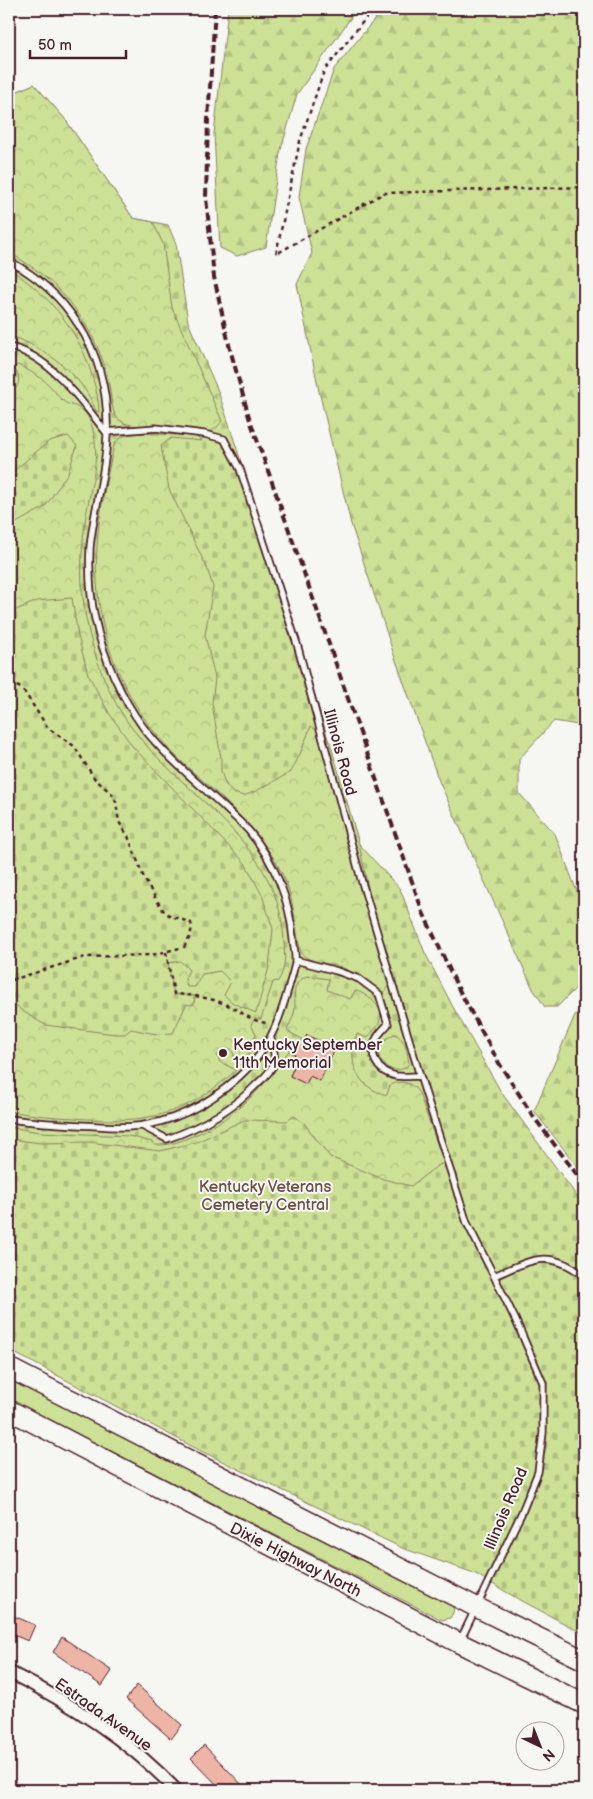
<svg xmlns="http://www.w3.org/2000/svg" width="593" height="1799" viewBox="0 0 593 1799" font-family="'Balsamiq Sans',sans-serif">
	<defs>
		<pattern id="forest-firs" width="22" height="20" patternUnits="userSpaceOnUse" patternTransform="scale(1.25)"><rect width="22" height="20" fill="#cce196"/><path d="M5 1l3.5 6h-7zM16 11l3.5 6h-7z" fill="#b1c181"/></pattern>
		<pattern id="cemetery-stones" width="16" height="16" patternUnits="userSpaceOnUse" patternTransform="scale(1.25)"><rect width="16" height="16" fill="#cce196"/><path d="M2 7V4a2 2 0 0 1 4 0v3zM10 15v-3a2 2 0 0 1 4 0v3z" fill="#b1c181"/></pattern>
		<pattern id="park-crowns" width="20" height="18" patternUnits="userSpaceOnUse" patternTransform="scale(1.25)"><rect width="20" height="18" fill="#cce196"/><path d="M2 6a3 3 0 1 1 6 0M12 15a3 3 0 1 1 6 0" fill="none" stroke="#b1c181"/></pattern>
	</defs>
	<rect width="100%" height="100%" fill="#f6f6f2"/>
	<filter id="ink" filterUnits="userSpaceOnUse"><feTurbulence type="fractalNoise" baseFrequency=".02" numOctaves="2"/><feDisplacementMap in="SourceGraphic" scale="10" xChannelSelector="R" yChannelSelector="G"/><feConvolveMatrix kernelMatrix="1 2 1 2 8 2 1 2 1" color-interpolation-filters="sRGB"/></filter>
	<g filter="url(#ink)">
		<!-- grass -->
		<path fill="#cce196" stroke="#8b8060" d="M9,1377L451,1603C455,1609 454,1612 450,1618L442,1620L9,1399Z"/>
		<!-- forest -->
		<path fill="url(#forest-firs)" stroke="#8b8060" d="M228,9H357L297,94L280,153L266,247L237,256L220,248L214,134Z
			M383,9H584V726L554,721L519,759V793L555,834L584,910V960L576,988L557,1007H545L533,989L439,781L394,655L351,524L319,391L297,284L312,253L299,197L306,149L334,69Z
			M584,1005V1175L534,1111L575,1015Z"/>
		<!-- cemetery -->
		<path fill="url(#cemetery-stones)" stroke="#8b8060" d="M34,84L65,119L133,218L168,225L176,244L188,322L218,391L229,424L315,695L359,844L400,889L425,953L453,1007L501,1092L584,1206V1634L513,1596L474,1573L402,1548L199,1450L9,1350V95Z"/>
		<!-- park -->
		<path fill="url(#park-crowns)" stroke="#8b8060" d="M34,84L65,119L133,218L153,222L163,244L172,308L222,421C219,425 215,430 211,431C205,433 194,430 188,429C169,427 149,429 131,425C126,424 121,422 117,418C111,411 110,385 107,374C92,321 57,278 9,253V95Z
			M9,269C50,295 80,331 93,379C96,389 99,401 99,412L96,411C82,373 46,349 9,335Z
			M18,365C30,371 43,378 52,388C56,392 58,397 62,400C71,408 81,403 89,419C101,446 94,473 89,500C85,518 83,535 82,553C79,602 90,651 112,696C158,789 278,826 284,941C285,955 286,969 278,981L273,982L261,1019H255L251,1024L256,1034L254,1037L259,1041L240,1066L231,1049H223L217,1055L220,1062L236,1070C184,1118 143,1124 74,1118C52,1117 30,1115 9,1111V997L21,1010L45,1025L115,1034H125L131,1029L156,1034L173,1033L186,1005L194,1004L195,996L174,994L168,963L180,961L189,970L185,979L187,987H195L202,974L220,971L231,982L224,995L233,1003L256,1013L269,967L273,929L262,895L245,863L133,747L109,713L88,674L78,636L72,598L37,601L9,613V527L45,507L68,473L77,446L68,436L49,441L9,475V394C20,388 22,377 13,367Z
			M138,433L195,436L202,441L171,438L161,446L169,489L207,568L213,587L205,635L215,678L212,703L221,758V771L225,784L233,793L244,796L258,790L291,772L300,754L311,726L330,742L359,844L388,985L385,992H381C370,982 355,973 341,967C327,962 311,964 301,953C295,929 295,905 286,882C265,833 222,798 183,763C122,705 92,630 97,546C99,512 107,478 114,445C120,435 127,435 138,433Z
			M307,976L329,979L327,990L350,999L355,991H357C369,996 386,1008 379,1023C377,1029 371,1033 367,1038L357,1034C346,1062 357,1088 387,1095L390,1085C401,1080 412,1082 419,1093L444,1163L437,1166L411,1186L383,1179L330,1157L304,1123L294,1116L287,1121L244,1120L197,1142L160,1151L89,1142L41,1143L9,1139V1127L40,1132L129,1136L152,1142L154,1145C169,1146 181,1141 195,1135C236,1117 266,1086 291,1048L294,1050L292,1053L295,1054L291,1066L294,1067L290,1076L306,1084L310,1076L320,1081L335,1049L307,1035L304,1040L287,1031C289,1024 295,1015 295,1007C295,992 291,984 307,976Z
			M395,1034C405,1038 408,1054 409,1064C391,1084 359,1049 395,1034Z"/>
		<!-- building -->
		<path fill="#eeb5a7" stroke="#4a1f2b" d="M307,1035L335,1049L320,1081L310,1076L306,1084L290,1076L294,1067L290,1066L295,1054L292,1053L299,1041L303,1042Z
			M9,1614L35,1625L28,1641L9,1633Z
			M62,1637L112,1671L102,1686L53,1652Z
			M137,1685L182,1725L171,1739L126,1699Z
			M204,1745L247,1790H222L191,1758Z"/>
		<g fill="none" stroke-linecap="round" stroke-linejoin="round">
			<defs>
				<path id="service" d="M9,261C37,276 61,297 78,324C108,369 112,420 103,472C99,498 92,523 90,548C89,571 90,597 95,619C103,657 121,697 143,727C166,757 196,781 223,806C231,814 241,822 249,831C274,861 290,900 293,939C294,947 296,955 295,963C294,970 291,978 289,986C281,1015 272,1042 251,1065C222,1095 187,1118 145,1125C124,1129 101,1126 80,1125C56,1124 32,1122 9,1119
					M9,347C50,355 81,401 106,432L156,428L204,434L224,439L240,469L297,644L361,879L420,1076L467,1223L494,1276C531,1260 549,1248 584,1276
					M295,960L337,971L359,979L379,994L388,1024C385,1028 380,1032 378,1036C367,1053 376,1072 396,1076C403,1077 412,1076 420,1076
					M142,1126L167,1139C202,1127 232,1110 258,1083C264,1078 272,1070 274,1062C276,1055 272,1046 271,1039
					M460,1641L522,1512L538,1472L543,1433V1383L516,1321L494,1276"/>
				<path id="minor" d="M9,1672C69,1702 129,1740 176,1790"/>
				<path id="trunk" d="M9,1368L476,1607L584,1660
					M9,1410L459,1643L584,1704"/>
			</defs>
			<!-- service casing -->
			<use href="#service" stroke="#4a1f2b" stroke-width="9"/>
			<!-- minor casing -->
			<use href="#minor" stroke="#4a1f2b" stroke-width="15"/>
			<!-- trunk casing -->
			<use href="#trunk" stroke="#4a1f2b" stroke-width="22"/>
			<!-- path -->
			<path stroke="#4a1f2b" stroke-width="2.5" stroke-dasharray="4 4" stroke-linecap="butt" d="M373,9L324,71L300,141L276,254L384,193L584,187
				M9,684L19,687L25,693L48,728L74,746L95,779L112,794L116,802L119,822L128,836L144,878L153,894L163,910L169,915L191,923L192,927L190,937L184,947L152,955L85,957L9,981
				M166,952L174,994C191,995 208,997 225,1004C241,1010 250,1022 268,1023"/>
			<!-- service -->
			<use href="#service" stroke="#f6f6f2" stroke-width="5.5"/>
			<!-- minor -->
			<use href="#minor" stroke="#f6f6f2" stroke-width="11"/>
			<!-- trunk -->
			<use href="#trunk" stroke="#f6f6f2" stroke-width="19"/>
			<!-- rail -->
			<path stroke="#4a1f2b" stroke-width="4" stroke-dasharray="8 4" stroke-linecap="butt" d="M215,9L208,119L206,197L214,277L230,349L249,417L303,570L422,910L458,988L499,1063L533,1116L584,1184"/>
		</g>
	</g>
	<!-- markers -->
	<circle fill="#4a1f2b" stroke="#f6f6f2" stroke-width="2" cx="223" cy="1053" r="5"/>
	<g text-anchor="middle" stroke-width="4" stroke-linejoin="round" paint-order="stroke">
		<!-- street labels -->
		<g font-size="16" fill="#4a1f2b" stroke="#f6f6f2">
			<text transform="translate(341 752) rotate(75)" y="6">Illinois Road</text>
			<text transform="translate(505 1508) rotate(-67)" y="6">lllinois Road</text>
			<text transform="translate(296 1559) rotate(27)" y="6">Dixie Highway North</text>
			<text transform="translate(104 1714) rotate(35)" y="6">Estrada Avenue</text>
		</g>
		<!-- poi labels -->
		<g font-size="16" fill="#4a1f2b" stroke="#f6f6f2" text-anchor="start">
			<text x="233" y="1050">Kentucky September<tspan x="233" dy="18">11th Memorial</tspan></text>
		</g>
		<!-- park labels -->
		<g font-size="16" fill="#6a5046" stroke="#f6f6f2">
			<text x="265" y="1192">Kentucky Veterans<tspan x="265" dy="18">Cemetery Central</tspan></text>
		</g>
	</g>
	<!-- margin -->
	<rect width="593" height="1799" fill="none" stroke="#f6f6f2" stroke-width="30"/>
	<rect x="15" y="15" width="563" height="1769" fill="none" stroke="#4a1f2b" stroke-width="2" filter="url(#ink)"/>
	<!-- north arrow -->
	<g transform="translate(540 1746) rotate(137)"><circle r="24" fill="#f6f6f2" stroke="#b1a0a2"/>
	<path d="M0-4L9 19L0 12L-9 19Z" fill="#4a1f2b"/>
	<text y="-8" font-size="14" font-weight="bold" text-anchor="middle" fill="#4a1f2b">N</text>
	</g>
	<!-- scale -->
	<path d="M30 50v8h96v-8" fill="none" stroke="#4a1f2b" stroke-width="2.5"/>
	<text x="38" y="50" font-size="15" fill="#4a1f2b" stroke="#f6f6f2" stroke-width="4" paint-order="stroke">50 m</text>
</svg>
